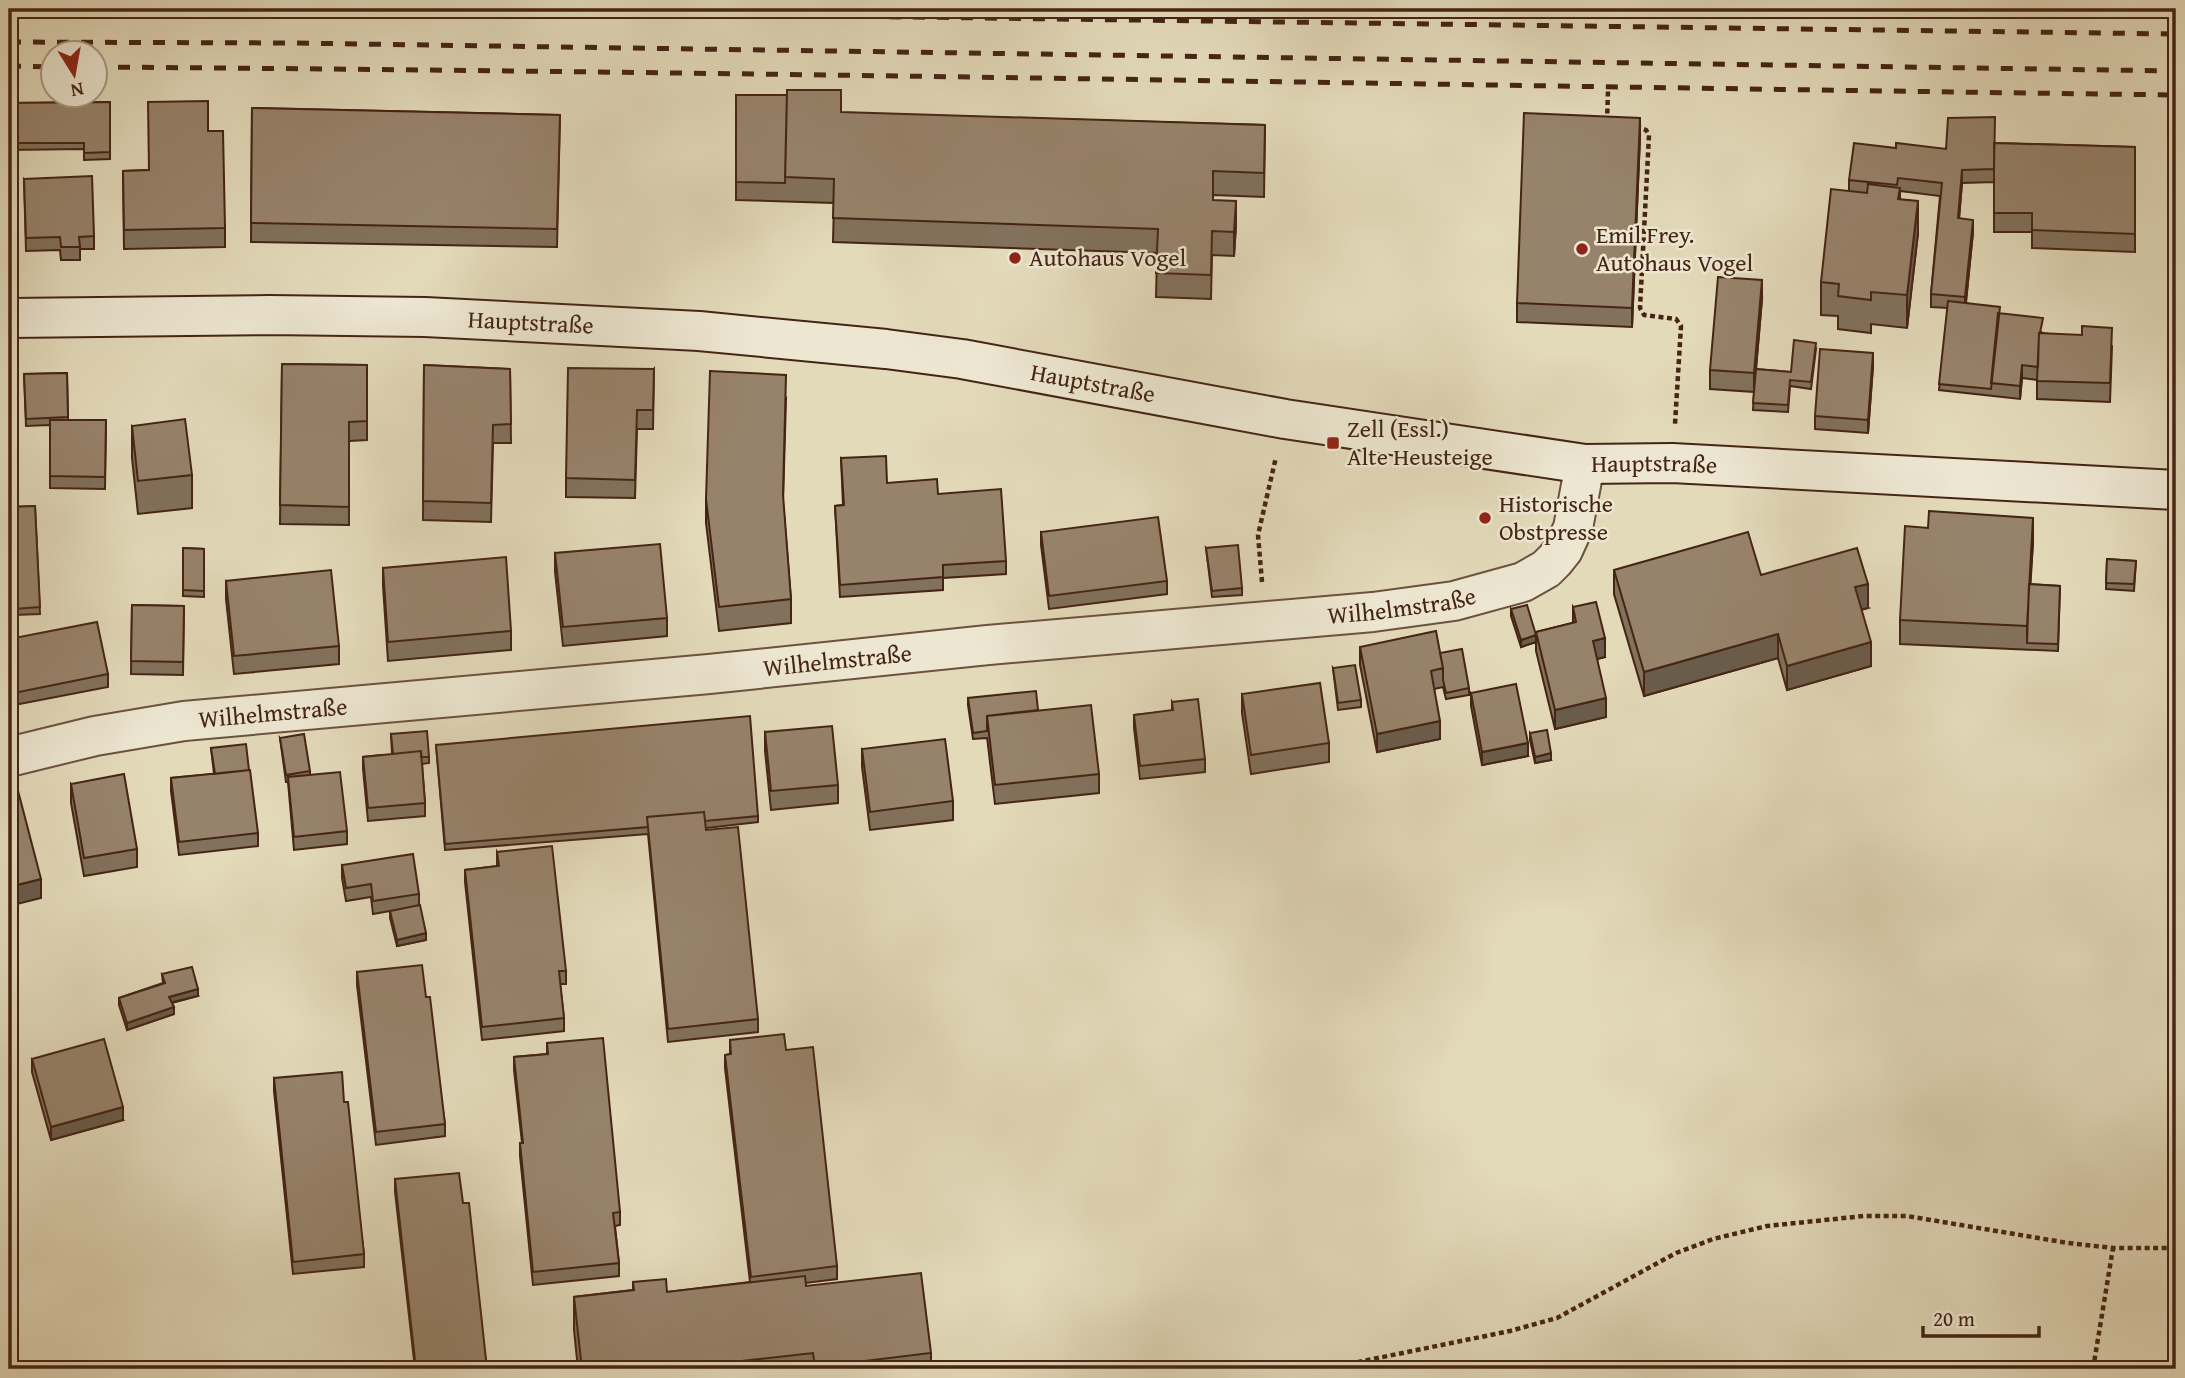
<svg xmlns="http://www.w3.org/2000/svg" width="2185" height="1378" viewBox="0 0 2185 1378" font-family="'Gentium Book Plus',serif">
	<rect width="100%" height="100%" fill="#e3daba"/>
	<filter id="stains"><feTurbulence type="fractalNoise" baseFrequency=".00286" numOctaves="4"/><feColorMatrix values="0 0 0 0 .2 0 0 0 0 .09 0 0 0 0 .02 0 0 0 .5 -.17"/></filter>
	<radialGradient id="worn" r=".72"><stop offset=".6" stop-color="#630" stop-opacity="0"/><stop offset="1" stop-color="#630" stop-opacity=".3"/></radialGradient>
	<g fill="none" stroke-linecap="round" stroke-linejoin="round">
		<defs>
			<g id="street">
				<path id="s1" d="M9,757L95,736L184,721L709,674L988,645L1373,612L1454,601L1523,582L1546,569L1555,560L1563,550L1573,528L1585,464"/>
			</g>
			<g id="secondary">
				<path id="s2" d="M9,318L269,315L425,317L699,331L886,349L962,359L1285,419L1585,464L1672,463L2176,490"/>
			</g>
		</defs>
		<!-- street casing -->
		<use href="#street" stroke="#6c523e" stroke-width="42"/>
		<!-- secondary casing -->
		<use href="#secondary" stroke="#452415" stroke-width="42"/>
		<!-- path -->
		<path stroke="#452415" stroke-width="4.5" stroke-dasharray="5 3.5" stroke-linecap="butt" d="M1607,122L1608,91
			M1636,126L1646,130L1649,135L1640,308L1644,315L1676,319L1681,326L1675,424
			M1262,582L1258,535L1276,457
			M1324,1369L1510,1331L1557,1318L1676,1253L1713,1239L1767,1226L1864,1216H1907L2068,1243L2113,1248H2176
			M2093,1369L2113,1248"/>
		<!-- street -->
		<use href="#street" stroke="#ede7d2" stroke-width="38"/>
		<!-- secondary -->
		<use href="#secondary" stroke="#ede7d2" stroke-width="38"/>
		<!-- rail -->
		<path stroke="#452415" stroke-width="5" stroke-dasharray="12 12" stroke-linecap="butt" d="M313,9L2176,34
			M2013,9L2176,11
			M9,42L293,43L2176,71
			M9,66L52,67
			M94,67C788,72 1482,86 2176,95"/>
	</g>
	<!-- wall -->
	<path fill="#82715c" stroke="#452415" stroke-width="2" d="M736,95L841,113L1265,125L1264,197L1213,195V200L1236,225L1234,256L1212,255L1211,299L1156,297L1157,253L833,242L834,203L736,200Z
		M110,102V159L84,160V149L9,150V103Z
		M252,108L560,115L557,247L251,242Z
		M208,131L225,228V247L124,249L123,171L149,170Z
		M1640,137L1632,327L1517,322V303Z
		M1995,143L2135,147V252L2032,248V232H1994V158V182L1962,183L1959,218L1973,232L1966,303L2000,314L2043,333L2112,346L2110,402L2037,399V380L2022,378L2020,399L1939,390L1948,308L1931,307V294L1940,196L1900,191V199L1918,233L1907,328L1871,324V333L1838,329V316L1821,315V282L1849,191V180L1896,148L1946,149Z
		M24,179L94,236V249H80V260H61L60,250L26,251Z
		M1762,299L1756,369L1791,372L1816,349L1811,389L1790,386L1788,412L1753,410L1754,392L1710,389V370Z
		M282,364L367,365V440L349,441V525L280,524Z
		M424,365L510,369L511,443H493L491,522L423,520Z
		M1873,366L1868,433L1815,429V416Z
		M654,369L653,429H637L635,498L566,497V478Z
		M67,373L68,420H106L105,489L50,488V425L26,426L24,374Z
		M786,399L783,502L791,599V623L719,631L706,523V499Z
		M132,426L192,475V508L138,514L132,458Z
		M841,458L887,483L938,494L1006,561V574L943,578V590L840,597L835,506L843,505Z
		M35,506L40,614L14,615L13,605H9V507Z
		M1041,532L1167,581V594L1049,609L1041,545Z
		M2033,542L2030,584L2060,586L2058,651L1900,644V620Z
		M183,548L204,549V597L183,596Z
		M1206,548L1242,588V595L1212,597Z
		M555,553L667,618V636L563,646L555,572Z
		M2107,559L2136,561L2134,591L2106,589Z
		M383,568L511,631V650L388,661L383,586Z
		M1614,570L1761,575L1868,608L1861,610L1871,666L1787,690L1778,658L1644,696L1614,594Z
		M226,581L339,646V664L234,674L226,599Z
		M132,605L184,606L183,675L131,674Z
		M1573,607L1605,657L1597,659L1606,717L1555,729L1536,651V632L1573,623Z
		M1511,609L1536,642L1521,647L1511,616Z
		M9,639L108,674V687L9,706Z
		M1360,647L1440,653L1469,688V695L1446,699L1443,687L1434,689L1440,739L1377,752L1360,665Z
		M1333,668L1361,700V707L1338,710Z
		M1471,693L1528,756L1482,765L1471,706Z
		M1242,694L1329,743V762L1251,774L1242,713Z
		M968,698L1038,710L1099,774V793L995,804L987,737V738L973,739L968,705Z
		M1172,702L1205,759V772L1140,779L1134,728V715L1172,711Z
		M765,732L838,785V803L771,810L765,751Z
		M1530,733L1551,760L1535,763L1530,740Z
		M391,734L429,757V763L422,764L425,803V816L368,821L363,769V757L392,754Z
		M280,738L310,771V775L347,831V844L294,850L288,782H286Z
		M436,745L758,816V822L706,828L758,1019V1032L668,1042L648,834L445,850Z
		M211,748L258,833V846L179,855L171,791V778L214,774Z
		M862,749L953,801V820L870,830L862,767Z
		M71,784L137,849V867L84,876L71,803Z
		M497,852L566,971V984H560L564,1018V1031L482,1040L465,882V870L497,866Z
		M342,865L419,894V905L426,940L397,946L390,918V911L373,914L371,897L346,901L342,878Z
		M357,972L426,997L445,1124V1136L376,1145L357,985Z
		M162,974L198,996L172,1003L174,1014L127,1030L119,1005V998L163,983Z
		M730,1040L786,1050L837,1266V1279L805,1283L806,1286L931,1353V1369H578L574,1330V1297L633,1290V1282L667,1292L750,1282L725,1068V1055L730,1054Z
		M547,1043L620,1212V1225L615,1226L619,1263V1276L533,1285L520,1156V1143H522L514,1070V1057L547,1054Z
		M32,1059L123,1120L51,1140L32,1072Z
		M274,1078L344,1102L364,1254V1267L293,1274L274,1091Z
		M395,1179L463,1203L487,1369H415L395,1192Z"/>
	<!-- shaded-wall -->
	<path fill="#6a5c4b" stroke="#452415" stroke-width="2" d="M1640,118V137L1632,327V308Z
		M1962,170V183L1958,231V218Z
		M1236,201V225L1234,256V232Z
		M1918,201V233L1907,328V295Z
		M1973,220V232L1965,310V297Z
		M1762,280V299L1754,392V373Z
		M1873,353V366L1868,433V420Z
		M2022,365V378L2020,399V386Z
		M2033,518V542L2027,643V626Z
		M1868,584V608L1855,611V587Z
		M1778,634V658L1644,696V672Z
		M1536,635V642L1521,647V640Z
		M1605,638V657L1593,660V641Z
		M1871,642V666L1787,690V666Z
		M1606,698V717L1555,729V710Z
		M1440,721V739L1377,752V734Z
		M1528,743V756L1482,765V752Z
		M1551,753V760L1535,763V757Z
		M41,879V898L9,906V887Z
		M426,933V940L397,946V940Z
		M198,989V996L169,1003V997Z
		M174,1007V1014L127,1030V1023Z
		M123,1107V1120L51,1140V1127Z"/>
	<!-- building -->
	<path fill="#97836b" stroke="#452415" stroke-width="2" d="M787,90H841V112L1265,125L1264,173L1213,171V200L1236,201L1234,232L1212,231L1211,275L1156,273L1158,229L833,218L834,179L785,177Z
		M736,95H787L785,183L736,182Z
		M208,101V131H223L225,228L124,230L123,171L149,170L148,102Z
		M110,102V152L84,153V143H9V103Z
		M252,108L560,115L557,229L251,223Z
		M1524,113L1640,118L1632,308L1517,303Z
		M1995,117L1994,169L1962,170L1958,218L1973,220L1965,297L1931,294L1942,183L1898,178L1897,185L1849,180L1854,143L1896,148V143L1946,149L1948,118Z
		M1994,143L2135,147V234L2032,230V213H1994Z
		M92,176L94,236L79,237L80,247H61L60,237L26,238L24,179Z
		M1868,184L1900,188L1898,199L1918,201L1907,295L1871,292V300L1838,296L1839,284L1821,282L1831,189L1867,193Z
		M1718,277L1762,280L1754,373L1710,370Z
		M1948,301L2000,307L1991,389L1939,384Z
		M1998,313L2043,318L2040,333H2039L2038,367L2022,365L2020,386L1991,383Z
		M2082,326L2112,328L2110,383L2037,381L2039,333L2082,335Z
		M1794,340L1816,343L1811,382L1790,380L1788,405L1753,403L1756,369L1791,372Z
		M1820,349L1873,353L1868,420L1815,416Z
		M282,364L367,365V421L349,422V507L280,505Z
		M424,365L510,369L511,424L493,425L491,503L423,501Z
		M568,368L654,369L653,410H637L635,480L566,478Z
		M710,371L786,375L783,495L791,599L719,607L706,499Z
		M67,373L68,417L26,419L24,374Z
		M185,419L192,475L138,481L132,426Z
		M50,420H106L105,477L50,476Z
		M886,456L887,483L937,479L938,494L1001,489L1006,561L943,565V577L840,585L835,506L844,505L841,458Z
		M35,506L40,607L14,609L13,598L9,599V507Z
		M1929,511L2033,518L2027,626L1900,620L1905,526L1928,528Z
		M1158,517L1167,581L1049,596L1041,532Z
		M1748,532L1761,575L1857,548L1868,584L1855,587L1871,642L1787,666L1778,634L1644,672L1614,570Z
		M660,544L667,618L563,627L555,553Z
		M1238,545L1242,588L1212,591L1206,548Z
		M183,548L204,549V591L183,590Z
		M506,557L511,631L388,642L383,568Z
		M2107,559L2136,561L2134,584L2106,583Z
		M331,570L339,646L234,656L226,581Z
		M2029,584L2060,586L2058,644L2027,643Z
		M1596,602L1605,638L1593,641L1606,698L1555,710L1536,632L1576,622L1573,607Z
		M132,605L184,606L183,662L131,661Z
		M1527,605L1536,635L1521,640L1511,609Z
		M97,622L108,674L9,694V639Z
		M1436,631L1443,668L1431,671L1440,721L1377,734L1360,647Z
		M1462,649L1469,688L1446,693L1443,680V668L1440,653Z
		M1355,665L1361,700L1338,703L1333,668Z
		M1320,683L1329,743L1251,755L1242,694Z
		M1516,684L1528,743L1482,752L1471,693Z
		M1036,691L1038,710L987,716V731L973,733L968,698Z
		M1198,699L1205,759L1140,766L1134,715L1173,710L1172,702Z
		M1091,705L1099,774L995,785L987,716Z
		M750,716L758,816L705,821L704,812L647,817L648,827L445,844L436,745Z
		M832,726L838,785L771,791L765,732Z
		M1547,730L1551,753L1535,757L1530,733Z
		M427,731L429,757H421V751L393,754L391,734Z
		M304,734L310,771L286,775L280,738Z
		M945,739L953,801L870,812L862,749Z
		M246,744L249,770L215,774L211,748Z
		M421,751L425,803L368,808L363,757Z
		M250,770L258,833L179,842L171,778Z
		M340,772L347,831L294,837L288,777Z
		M124,774L137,849L84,858L71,784Z
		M16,783L41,879L9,887V784Z
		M704,812L706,830L738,827L758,1019L668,1029L647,817Z
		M552,846L566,971H559L564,1018L482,1027L465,870L499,866L497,852Z
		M413,854L419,894L373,901L371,884L346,888L342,865Z
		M420,905L426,933L397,940L390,911Z
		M422,965L426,997H430L445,1124L376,1132L357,972Z
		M192,967L198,989L169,997L174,1007L127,1023L119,998L165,983L162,974Z
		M784,1034L786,1050L813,1047L837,1266L751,1277L725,1055L731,1054L730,1040Z
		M603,1038L620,1212L613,1213L619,1263L533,1272L520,1143H523L514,1057L548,1054L547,1043Z
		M104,1039L123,1107L51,1127L32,1059Z
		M342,1072L344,1102H348L364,1254L293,1262L274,1078Z
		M459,1173L463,1203H469L487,1369H416L395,1179Z
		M921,1273L931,1353L815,1367L813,1353L669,1369H582L574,1297L634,1290L633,1282L666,1279L667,1292L805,1276L806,1286Z"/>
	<!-- markers -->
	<g fill="#8f2418" stroke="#ede7d2" stroke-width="2.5">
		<circle cx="1582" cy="249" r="7"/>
		<circle cx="1015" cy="258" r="7"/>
		<rect x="1326" y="436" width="14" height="14" rx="3.5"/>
		<circle cx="1485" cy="518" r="7"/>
	</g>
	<g text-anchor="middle" stroke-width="5" stroke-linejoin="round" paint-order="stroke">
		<!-- poi labels -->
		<g font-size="24" fill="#452415" stroke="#ede7d2" text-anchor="start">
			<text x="1596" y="243">Emil Frey.<tspan x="1596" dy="28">Autohaus Vogel</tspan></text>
			<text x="1029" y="266">Autohaus Vogel</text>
			<text x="1347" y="437">Zell (Essl.)<tspan x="1347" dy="28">Alte Heusteige</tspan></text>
			<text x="1499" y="512">Historische<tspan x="1499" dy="28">Obstpresse</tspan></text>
		</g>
		<!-- street labels -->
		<g font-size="24" fill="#452415" stroke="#ede7d2">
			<text dy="8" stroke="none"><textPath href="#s2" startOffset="522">Hauptstraße</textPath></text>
			<text dy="8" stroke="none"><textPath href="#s2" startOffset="1088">Hauptstraße</textPath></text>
			<text dy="8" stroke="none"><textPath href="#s2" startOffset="1656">Hauptstraße</textPath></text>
			<text dy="8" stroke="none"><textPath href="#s1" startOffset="1402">Wilhelmstraße</textPath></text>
			<text dy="8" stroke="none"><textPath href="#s1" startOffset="835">Wilhelmstraße</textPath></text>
			<text dy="8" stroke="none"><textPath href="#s1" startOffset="268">Wilhelmstraße</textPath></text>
		</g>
	</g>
	<!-- margin -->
	<rect width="2185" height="1378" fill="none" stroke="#e3daba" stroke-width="35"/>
	<rect x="10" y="10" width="2164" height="1357" fill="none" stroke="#452415" stroke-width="3.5"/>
	<rect x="18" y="18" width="2150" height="1343" fill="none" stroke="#452415" stroke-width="2"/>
	<!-- north arrow -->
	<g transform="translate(74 74) rotate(169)"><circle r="33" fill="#ede7d2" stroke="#aa9986" stroke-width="2"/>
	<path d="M0-5L12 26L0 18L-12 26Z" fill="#8f2418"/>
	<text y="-10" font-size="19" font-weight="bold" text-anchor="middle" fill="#452415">N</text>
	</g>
	<!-- scale -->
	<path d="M1923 1326v10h116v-10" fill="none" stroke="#452415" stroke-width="3.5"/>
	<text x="1933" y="1326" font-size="21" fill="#452415" stroke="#ede7d2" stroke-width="5" paint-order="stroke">20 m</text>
	<rect width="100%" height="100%" filter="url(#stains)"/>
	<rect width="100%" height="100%" fill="url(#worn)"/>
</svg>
